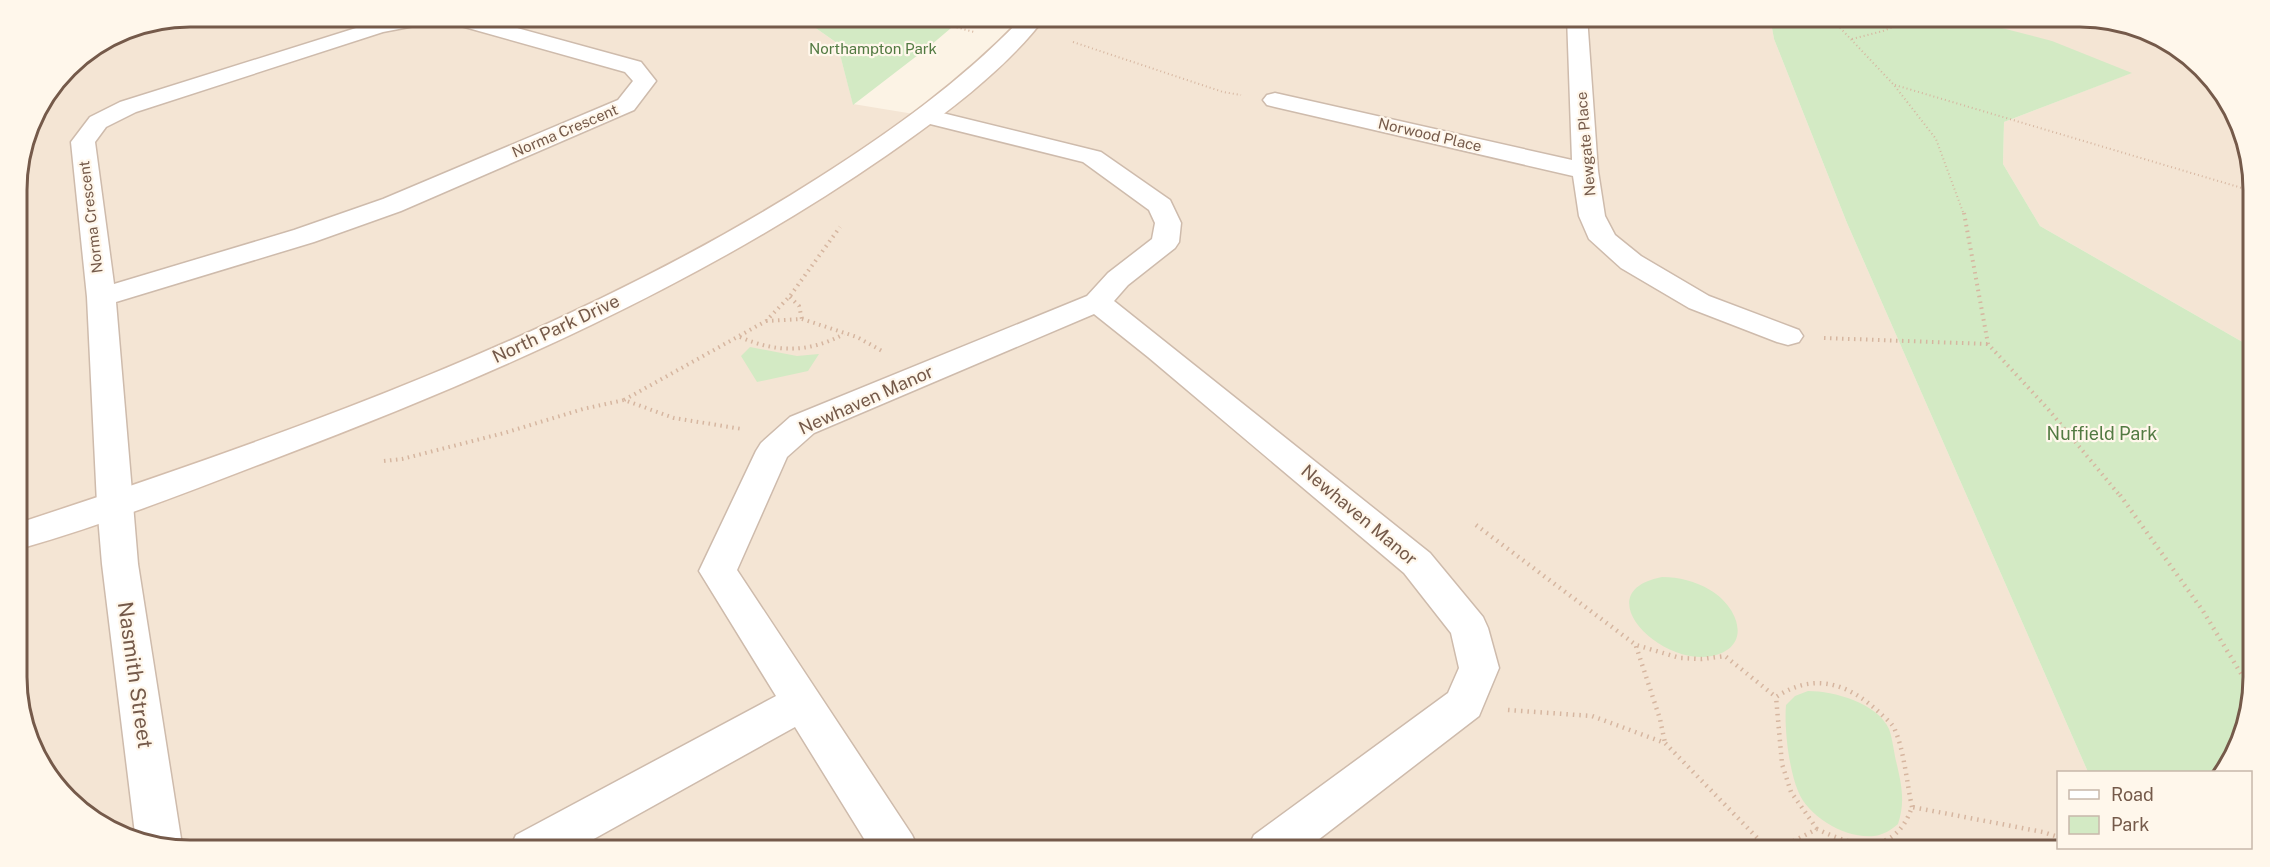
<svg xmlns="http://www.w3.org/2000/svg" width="2270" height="867" viewBox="0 0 2270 867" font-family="'Public Sans',sans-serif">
	<rect width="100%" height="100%" fill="#fcf3e5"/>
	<!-- residential -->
	<path fill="#f4e5d4" d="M195,16L800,17L837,43L853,104L926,116L1036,17H1770L1774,39L1847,223L2088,772H2058V848H2098L2091,850H190L134,841L59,791L20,711L17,178L35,113L75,60L100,44Z
		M1959,17H2080L2136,26L2211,76L2252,167L2253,348L2040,226L2003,164L2004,122L2131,73Z"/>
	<!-- green -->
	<path fill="#d3eac4" d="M190,16L195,17L100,44L124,30Z
		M800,17H964L931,45L853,105L837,43Z
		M1770,17H1959L2052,41L2132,73L2004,122L2003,164L2040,226L2253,348V677L2244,733L2216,772H2088L1847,223L1774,39Z
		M750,347L797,356L819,354L808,371L757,382L741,356Z
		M1662,577C1679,577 1695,581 1710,590C1738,606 1754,647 1712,656C1661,667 1585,592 1662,577Z
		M1808,691C1834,691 1877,703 1889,729C1893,740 1894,754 1897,765C1902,787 1905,803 1898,824C1891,830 1883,835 1874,836C1846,839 1808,817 1798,791C1789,769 1784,729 1786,705L1795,696Z"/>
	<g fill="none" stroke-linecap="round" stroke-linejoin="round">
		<defs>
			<path id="minor" d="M401,16H473L641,62L656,81L634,110L401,211L314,242L116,302L133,504L127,513L115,516L103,513L97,504L87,297L71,142L90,117L120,102L372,23ZM425,24L461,26L625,72L633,81L618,100L383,199L294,230L114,284L95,142L106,127L136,112L383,32Z
				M1567,16H1587L1598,171L1605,216L1615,235L1641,256L1709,296L1799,330L1803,336L1799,342L1788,345L1777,342L1689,308L1621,268L1589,239L1579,216L1573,176L1275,107L1267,105L1263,100L1267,95L1275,93L1572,160Z
				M926,109L1101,152L1170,200L1181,223L1179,242L1175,248L1128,285L1114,301L1430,553L1483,617L1488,628L1499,668L1479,716L1305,850H1247L1254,835L1448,693L1459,668L1451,633L1404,573L1148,357L1094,314L814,433L787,457L737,570L912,835L919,850H871L795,727L574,850H509L516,835L776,696L699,571L756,451L761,443L790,417L1087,296L1108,273L1152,239L1155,223L1149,210L1083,162L918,121L914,116L918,111Z"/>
			<path id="tertiary" d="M115,492L127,495L133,504L138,564L182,845L180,849L136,842L102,564L97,504L103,495Z"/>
			<path id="secondary" d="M1024,16H1046C1006,70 941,117 887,155C701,284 490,377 279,457C193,490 107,524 19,549V523C289,434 577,332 818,178C892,131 963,80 1024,16Z"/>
		</defs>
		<!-- minor casing -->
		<use href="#minor" stroke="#cebbac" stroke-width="3"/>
		<!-- tertiary casing -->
		<use href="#tertiary" stroke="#cebbac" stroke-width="3"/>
		<!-- secondary casing -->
		<use href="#secondary" stroke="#d3bdac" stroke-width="3"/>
		<!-- path-far2 -->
		<path stroke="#d6b6a0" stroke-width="2" stroke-dasharray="1 3" stroke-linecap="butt" d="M938,16L941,23L974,32
			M1829,16L1894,85L1936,139L1964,215
			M1852,39L1883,31L1920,16
			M1073,42L1223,92L1241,95
			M1895,85L2252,191"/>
		<!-- path-far1 -->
		<path stroke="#d6b6a0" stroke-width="4" stroke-dasharray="1.5 4.5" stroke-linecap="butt" d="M1964,213L1988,344L2048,409L2121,497
			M790,297L799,306L802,319
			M766,321L802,319L857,337L884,352
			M740,337C777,353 808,353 844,334
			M1824,338L1988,344
			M624,400L766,321L790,296L840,227
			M384,461L402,459L504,433L583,409L624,400L674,418L742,429"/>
		<!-- path -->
		<path stroke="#d6b6a0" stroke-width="4.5" stroke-dasharray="1.5 5" stroke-linecap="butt" d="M2120,495L2203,611L2251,690
			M1476,525L1636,645L1680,658L1702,659L1725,656L1776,697
			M1636,646L1660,719L1665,743
			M1508,710L1592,716L1665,743L1769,850
			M1817,829L1791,792L1782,764L1776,697C1814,672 1848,683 1880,713C1885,718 1893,724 1895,730C1904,750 1907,784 1912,807
			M2091,848L2095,849
			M1776,850L1817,829C1856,848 1895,856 1912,807L2043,832L2058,837"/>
		<!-- minor -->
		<use href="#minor" fill="#fff" fill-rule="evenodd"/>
		<!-- tertiary -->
		<use href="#tertiary" fill="#fff" fill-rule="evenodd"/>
		<!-- secondary -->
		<use href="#secondary" fill="#fff" fill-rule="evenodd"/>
	</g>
	<g text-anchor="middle" stroke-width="4.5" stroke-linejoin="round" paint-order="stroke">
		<!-- far-park labels -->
		<g font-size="15" fill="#527a42" stroke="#fff7eb">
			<text x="873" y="54">Northampton Park</text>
		</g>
		<!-- far-street labels -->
		<g font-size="15" fill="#755a4a" stroke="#fff7eb">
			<text transform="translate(565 131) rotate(-23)" y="5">Norma Crescent</text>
			<text transform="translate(1430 135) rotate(13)" y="5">Norwood Place</text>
			<text transform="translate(1586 144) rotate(-95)" y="5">Newgate Place</text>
			<text transform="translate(91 217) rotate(-97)" y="5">Norma Crescent</text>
		</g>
		<!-- street labels -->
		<g font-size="18" fill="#755a4a" stroke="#fff7eb">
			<text transform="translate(556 329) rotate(-25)" y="6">North Park Drive</text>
			<text transform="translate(866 400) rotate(-24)" y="6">Newhaven Manor</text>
			<text transform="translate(1359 515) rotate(40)" y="6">Newhaven Manor</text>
		</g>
		<!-- park labels -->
		<g font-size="18" fill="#527a42" stroke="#fff7eb">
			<text x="2102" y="440">Nuffield Park</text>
		</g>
		<!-- near-street labels -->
		<g font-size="21" fill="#755a4a" stroke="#fff7eb">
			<text transform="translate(135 675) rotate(82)" y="7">Nasmith Street</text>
		</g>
	</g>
	<!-- crop -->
	<path d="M0 0H2270V867H0ZM190 27H2080A163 163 0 0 1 2243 190V677A163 163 0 0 1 2080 840H190A163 163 0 0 1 27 677V190A163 163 0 0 1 190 27Z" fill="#fff7eb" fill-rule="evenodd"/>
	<path fill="none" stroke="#755a4a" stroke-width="3" d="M190 27H2080A163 163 0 0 1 2243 190V677A163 163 0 0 1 2080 840H190A163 163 0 0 1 27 677V190A163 163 0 0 1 190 27Z"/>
	<!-- legend -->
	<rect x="2057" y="771" width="195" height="78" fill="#fff7eb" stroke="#c8b8ab" stroke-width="1.5"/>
	<rect x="2069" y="790" width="30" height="9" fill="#ffffff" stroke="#c8b8ab" stroke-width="1.5"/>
	<text x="2111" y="801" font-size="18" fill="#755a4a">Road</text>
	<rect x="2069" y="816" width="30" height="18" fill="#d3eac4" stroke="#c8b8ab" stroke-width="1.5"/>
	<text x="2111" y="831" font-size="18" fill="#755a4a">Park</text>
</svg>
